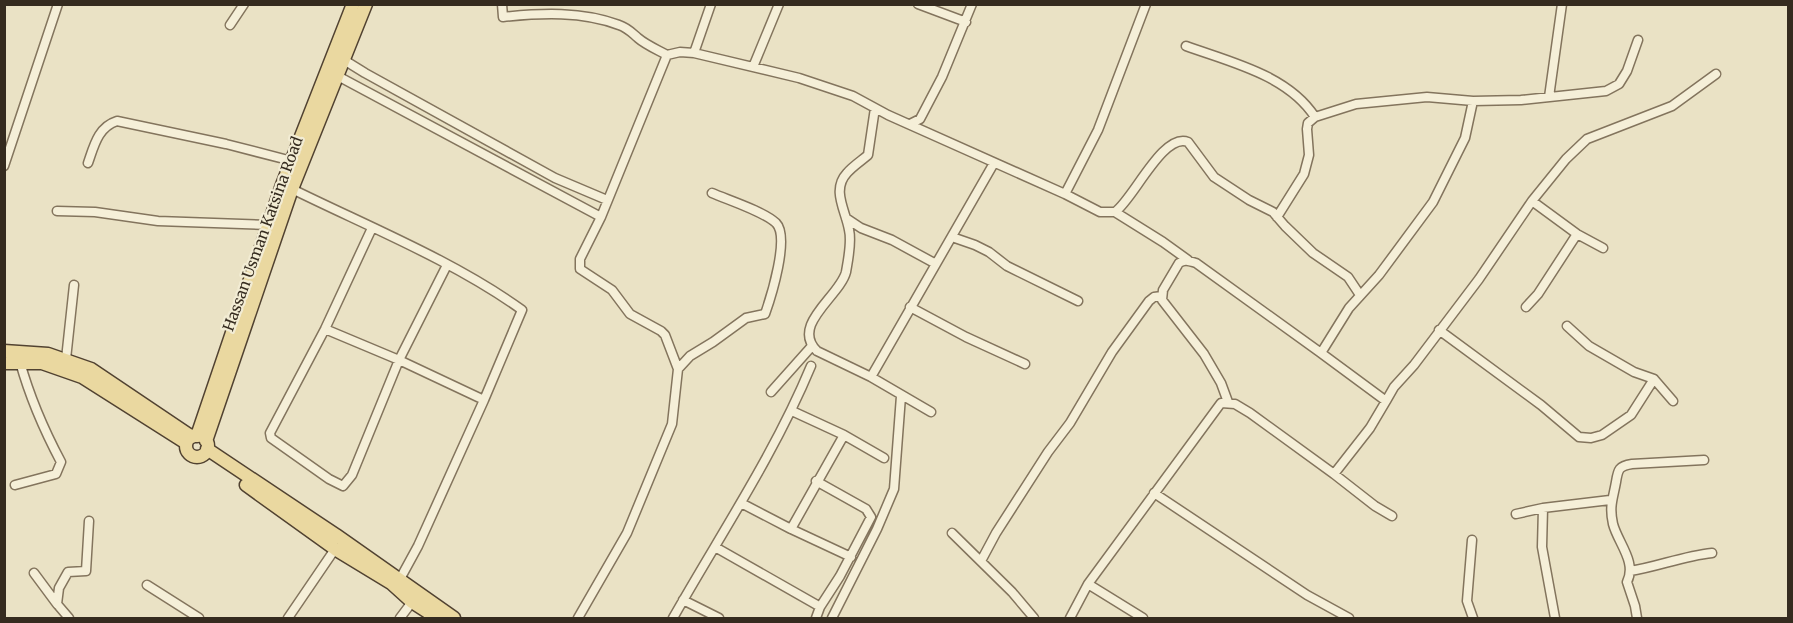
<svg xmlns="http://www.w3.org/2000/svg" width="1793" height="623" viewBox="0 0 1793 623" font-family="Merriweather,serif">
	<rect width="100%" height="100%" fill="#eae2c5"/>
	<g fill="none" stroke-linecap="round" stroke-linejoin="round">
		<defs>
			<path id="street" d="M502,4L503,17C541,13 582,11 619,25C628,28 632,33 638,38C646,45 658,50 667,55
				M918,4L966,22
				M230,25L244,4
				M1186,46C1230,62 1288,75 1315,117
				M694,53L711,4
				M339,59L344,60L365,73L555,178L607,200
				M753,67L779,4
				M334,74L601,217
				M1549,97L1562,4
				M875,108L868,155C861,161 853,166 847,173C831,190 846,211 849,230C852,242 848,260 846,272C840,296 790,325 817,351L871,377L931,412
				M910,124L920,119L942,77L972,4
				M88,163C94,146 98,127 117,121L226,144L292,161
				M4,166L58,4
				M292,189C367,226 454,261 522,310L484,400L418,546L400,579
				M1065,194L1098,130L1146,4
				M1532,201L1577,234L1603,248
				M57,211L95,212L158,221L268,225
				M1115,212C1133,200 1163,132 1188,142L1214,177L1249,200L1273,212L1285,226L1313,253L1348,277L1360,295
				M1277,217L1304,174L1309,155L1307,129L1308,123L1315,117L1356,104L1427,97L1473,101L1521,100L1606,91L1619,84L1627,71L1638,40
				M846,218L861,228L892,240L936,264
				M372,228L325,329L270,433L271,438L329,479L343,486L352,475L399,360L447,265
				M952,237L975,245L989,252L1007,266L1078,301
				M910,307L966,337L1025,364
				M1526,307L1538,294L1577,234
				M1567,326L1589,346L1634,372L1654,379L1673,401
				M325,329L399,360L484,400
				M1439,330L1541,405L1579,437L1591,438L1602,435L1631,415L1654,379
				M66,359L74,285
				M678,369L690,356L713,342L746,318L765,314C771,297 790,237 776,223C763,211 728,200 712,193
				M871,377L994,163
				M771,392L812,346
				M1386,401L1394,387L1414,365L1479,279L1532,201L1566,159L1587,139L1672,106L1716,74
				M1228,402L1221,383L1204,354L1162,300L1163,290L1179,263C1185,259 1189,261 1196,263L1321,353
				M792,411L844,435L884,458
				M1334,474L1375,506L1392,516
				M816,481L866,509L871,517L840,576L820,607
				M15,485L56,474L61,462C44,430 30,398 20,362
				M1154,493L1307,595L1349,618
				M741,503L791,529L851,557
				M1543,508L1542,547L1555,618
				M1516,514L1543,508L1610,500
				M791,529L844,435
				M952,533L1012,592L1034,618
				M1472,540L1467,601L1473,618
				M715,547L817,605L820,607L816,618
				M981,561L996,533L1048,452L1070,423L1112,352L1149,301L1154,297L1162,296
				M1630,571C1657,567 1683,556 1712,553
				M34,573L57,604
				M1088,584L1143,618
				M147,585L199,618
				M683,600L719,618
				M69,618L57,604L59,588L68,572L86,571L89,521
				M288,618L335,549
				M400,618L412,602
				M578,618L627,533L672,424L678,369L665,335L661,331L630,314L612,290L580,269V259L601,217L667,55L680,52L694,53L799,78L853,96L888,115L1065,194L1100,212H1115L1163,242L1188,260
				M673,618C720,535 774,455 811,366
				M832,618L877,529L894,489L901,396
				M1070,618L1088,584L1221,403L1235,404L1250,413L1334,474L1370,428L1386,401L1321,353L1349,308L1379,275L1433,202L1465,138L1473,101
				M1637,618L1635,606L1627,582C1637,562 1618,543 1613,524C1609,506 1613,499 1616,482C1618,469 1619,466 1632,464L1704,460"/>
			<path id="primary" d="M4,351L48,354L91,369L192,437
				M4,363H42L82,377L186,443
				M186 446a11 11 0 1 1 22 0a11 11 0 1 1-22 0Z
				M197,436L282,185L353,4
				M206,441L292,189L366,4
				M207,449L336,535L454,618
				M246,485L335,549L391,583L412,602L437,618"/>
		</defs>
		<!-- street casing -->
		<use href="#street" stroke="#83745d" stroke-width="11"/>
		<!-- primary casing -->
		<use href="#primary" stroke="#514231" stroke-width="15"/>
		<!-- street -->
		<use href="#street" stroke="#f5efd8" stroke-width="8"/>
		<!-- primary -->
		<use href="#primary" stroke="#ead8a0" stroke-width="12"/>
	</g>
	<g text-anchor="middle" stroke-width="4.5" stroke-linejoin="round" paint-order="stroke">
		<!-- street labels -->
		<g font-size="15" fill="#352b1f" stroke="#f2ecd4">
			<text transform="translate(263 234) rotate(-70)" y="5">Hassan Usman Katsina Road</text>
		</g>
	</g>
	<!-- border -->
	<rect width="1793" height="623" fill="none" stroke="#352b1f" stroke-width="12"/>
</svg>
